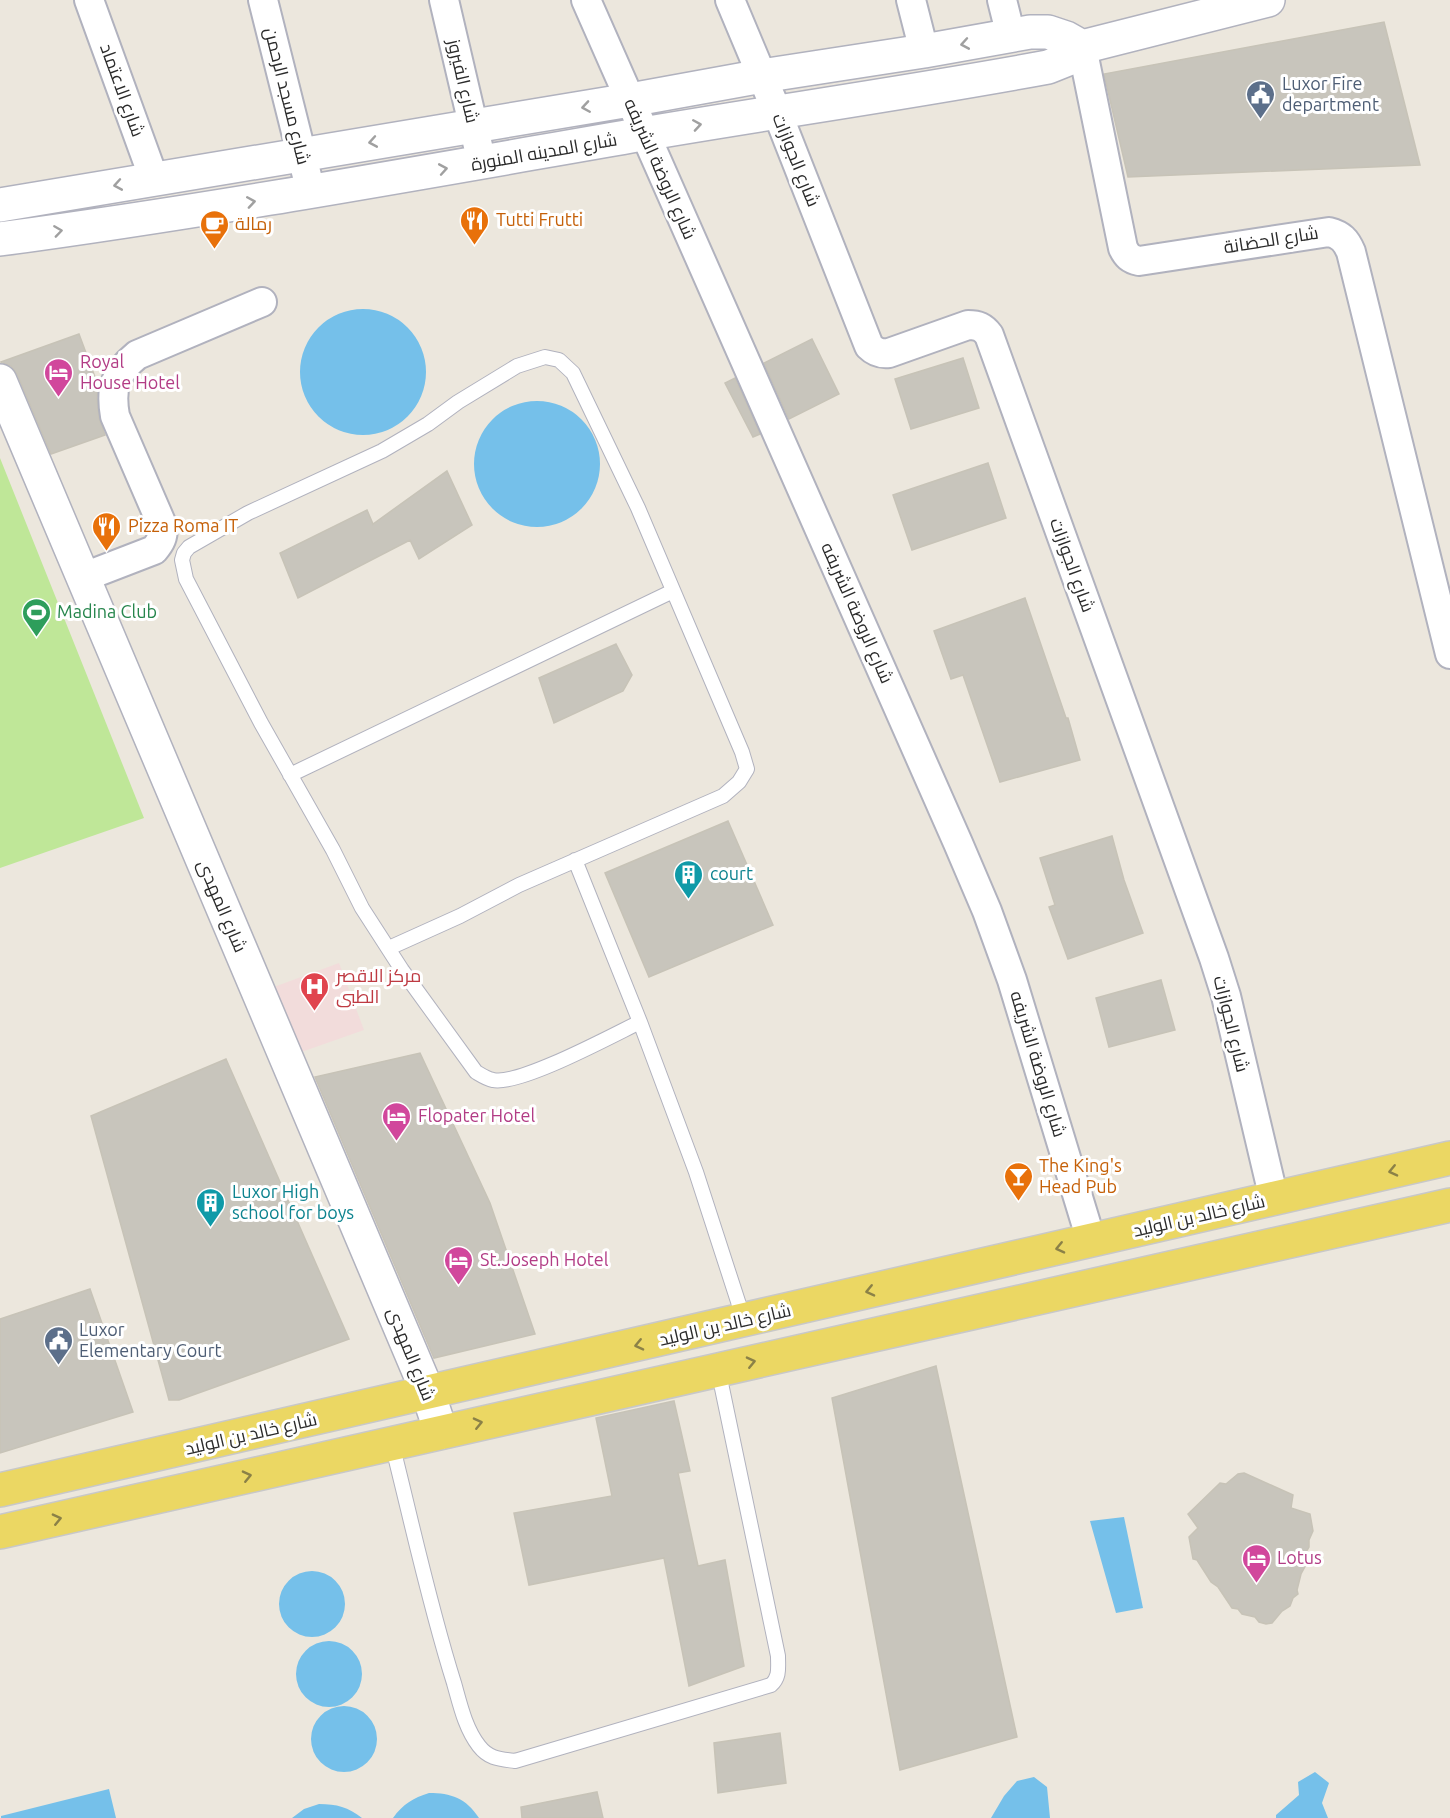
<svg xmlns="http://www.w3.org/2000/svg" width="1450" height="1818" viewBox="0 0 1450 1818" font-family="Ubuntu,Cairo,sans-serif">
	<rect width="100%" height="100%" fill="#ece7dd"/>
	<!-- medical -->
	<path fill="#f2dcdb" d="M339,963L364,1030L293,1055L263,991Z"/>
	<!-- pitch -->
	<path fill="#bfe798" d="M0,458L144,818L0,868Z"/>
	<!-- water -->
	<path fill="#75c0ea" d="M300 372a63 63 0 1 1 126 0a63 63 0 1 1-126 0Z
		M474 464a63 63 0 1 1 126 0a63 63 0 1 1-126 0Z
		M1124,1517L1143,1608L1116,1613L1090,1521Z
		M279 1604a33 33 0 1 1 66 0a33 33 0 1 1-66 0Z
		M296 1674a33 33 0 1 1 66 0a33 33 0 1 1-66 0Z
		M311 1739a33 33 0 1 1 66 0a33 33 0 1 1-66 0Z
		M1315,1772L1329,1783L1322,1803L1328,1818H1276V1815L1299,1795L1298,1782Z
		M1034,1777L1047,1787L1050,1818H991L1004,1796L1017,1781Z
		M109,1789L116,1818H1V1816Z
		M429,1793C451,1793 466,1798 479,1818H393C403,1804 413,1798 429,1793Z
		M319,1804C337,1804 348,1807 362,1818H292L304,1809Z"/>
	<!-- building -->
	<path fill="#c8c5bc" stroke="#c7c3b7" stroke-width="1.5" d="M1384,22L1420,165L1128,177L1104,74Z
		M79,334L98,385L97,398L99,418L105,435L51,454L17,374L11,366L1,362Z
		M812,339L839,394L789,419L764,363Z
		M963,358L979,408L911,429L895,379Z
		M735,378L760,434L753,437L725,383Z
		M988,463L1006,518L912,550L893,495Z
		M447,471L472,525L419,559L410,540L298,598L280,553L367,510L373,524Z
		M1025,598L1066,718H1068L1080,760L1000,782L963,675L951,679L934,631Z
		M616,644L632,675L623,691L554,723L539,678Z
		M728,821L773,925L649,977L605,873Z
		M1112,836L1124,880L1143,933L1068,959L1049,907L1055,905L1040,858Z
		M1161,980L1175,1030L1109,1047L1096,998Z
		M420,1053L490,1203L535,1334L434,1358L315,1077Z
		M226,1059L349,1339L179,1400H169L91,1116Z
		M90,1289L133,1412L0,1453V1319Z
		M936,1366L1017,1737L900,1770L832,1398Z
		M674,1401L690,1471L678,1473L698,1566L725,1560L744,1666L689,1686L664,1558L529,1585L514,1513L612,1496L596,1418Z
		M1244,1473L1293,1495L1291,1508L1310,1514L1313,1531L1309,1540V1547L1305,1554L1307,1563L1301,1574L1297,1590L1298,1594L1293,1598L1290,1606L1282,1611L1272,1623L1266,1624L1259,1622L1255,1617L1242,1614L1238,1609L1232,1608L1218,1587L1211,1582L1197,1560L1193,1559L1189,1537L1198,1528L1188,1514L1220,1483L1226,1484L1238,1474Z
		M780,1733L786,1783L718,1793L714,1743Z
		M597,1792L603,1818H522L521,1807Z"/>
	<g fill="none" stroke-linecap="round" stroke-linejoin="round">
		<defs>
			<path id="service" d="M290,775L673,591
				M575,860L640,1022L696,1172L744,1320
				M389,948L460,916L519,885L723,796L739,782L747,769L742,752L638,508L573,373L559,360L545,357L517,366L458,402L428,424L382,451L248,513L189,547L184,553L182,560L186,579L261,723L333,850L362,908L402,970L476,1072C481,1075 487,1079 493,1080C519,1086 613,1035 640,1022
				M392,1444C412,1523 429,1604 454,1683C460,1704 465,1728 479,1746C489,1759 500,1759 515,1761L771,1685C780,1677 778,1668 778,1656L718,1369"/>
			<path id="minor" d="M89,0L154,179
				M263,0L311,192
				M444,0L482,163
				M586,0L958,843L987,911L1012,980L1091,1240
				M730,0L777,112L869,346C875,352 880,354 889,353L968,325C978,325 983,327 989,335L1214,958L1226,996L1274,1199
				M911,0L924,51
				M1002,0L1011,36
				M1082,47L1123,248C1127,256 1130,259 1139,261L1329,232C1341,235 1346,240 1351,252L1450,654
				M84,577L154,550C161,542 163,537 163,527L115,416C110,388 115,373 137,355L262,302"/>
			<path id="tertiary" d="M0,381L428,1393L441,1432"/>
			<path id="secondary" d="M0,205L630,100L762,76L924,51L1030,32H1048L1066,38L1082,47
				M0,239C215,210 429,171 643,134C778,111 913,92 1048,67L1068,59L1082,47L1268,0"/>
			<path id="primary" d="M0,1490L1450,1158
				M0,1532L1450,1205"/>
		</defs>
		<!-- service casing -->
		<use href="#service" stroke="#b1b2be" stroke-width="16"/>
		<!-- minor casing -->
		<use href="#minor" stroke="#b1b2be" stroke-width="32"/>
		<!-- tertiary casing -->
		<use href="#tertiary" stroke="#b1b2be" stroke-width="36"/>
		<!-- secondary casing -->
		<use href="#secondary" stroke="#b1b2be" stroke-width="36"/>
		<!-- primary casing -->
		<use href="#primary" stroke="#c8c8c8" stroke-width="36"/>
		<!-- service -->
		<use href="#service" stroke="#fff" stroke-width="14"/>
		<!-- minor -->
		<use href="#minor" stroke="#fff" stroke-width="28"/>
		<!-- tertiary -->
		<use href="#tertiary" stroke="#fff" stroke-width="33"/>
		<!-- secondary -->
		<use href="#secondary" stroke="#fff" stroke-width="33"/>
		<!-- primary -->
		<use href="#primary" stroke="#ebd763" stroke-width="33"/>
	</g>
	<!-- one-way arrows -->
	<defs><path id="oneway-chevron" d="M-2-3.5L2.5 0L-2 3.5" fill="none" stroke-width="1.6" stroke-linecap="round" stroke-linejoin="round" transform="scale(1.5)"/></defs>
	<g stroke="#a0a0a0">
		<use href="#oneway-chevron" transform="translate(965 44) rotate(170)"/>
		<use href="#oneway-chevron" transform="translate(586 107) rotate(171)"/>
		<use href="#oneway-chevron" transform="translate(697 125) rotate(-9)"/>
		<use href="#oneway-chevron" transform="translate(373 142) rotate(170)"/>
		<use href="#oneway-chevron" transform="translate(443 169) rotate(-10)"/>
		<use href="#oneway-chevron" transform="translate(118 185) rotate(170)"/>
		<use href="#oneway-chevron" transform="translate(251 202) rotate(-9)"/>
		<use href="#oneway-chevron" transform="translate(58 231) rotate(-8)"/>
	</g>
	<g stroke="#8b8147">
		<use href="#oneway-chevron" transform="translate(1393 1171) rotate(167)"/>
		<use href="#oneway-chevron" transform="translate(1060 1248) rotate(167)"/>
		<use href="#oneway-chevron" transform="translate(870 1291) rotate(167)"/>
		<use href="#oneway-chevron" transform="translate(639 1345) rotate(167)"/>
		<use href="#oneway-chevron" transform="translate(751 1362) rotate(-13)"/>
		<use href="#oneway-chevron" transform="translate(478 1423) rotate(-13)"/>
		<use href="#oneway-chevron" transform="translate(247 1476) rotate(-13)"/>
		<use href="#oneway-chevron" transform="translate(57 1519) rotate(-13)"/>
	</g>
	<!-- icons -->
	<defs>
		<symbol id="civic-pin" viewBox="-11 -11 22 30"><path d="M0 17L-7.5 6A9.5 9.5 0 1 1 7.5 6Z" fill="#5c6f8a" stroke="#fff"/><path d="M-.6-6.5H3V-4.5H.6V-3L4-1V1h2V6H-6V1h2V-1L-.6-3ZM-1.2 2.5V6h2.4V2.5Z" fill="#fff"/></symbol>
		<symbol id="restaurant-pin" viewBox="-11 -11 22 30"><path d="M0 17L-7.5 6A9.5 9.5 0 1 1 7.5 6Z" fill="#e8710a" stroke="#fff"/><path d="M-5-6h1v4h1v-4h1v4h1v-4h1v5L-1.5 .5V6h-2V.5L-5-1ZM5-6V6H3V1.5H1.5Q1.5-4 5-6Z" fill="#fff"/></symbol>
		<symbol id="cafe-pin" viewBox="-11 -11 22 30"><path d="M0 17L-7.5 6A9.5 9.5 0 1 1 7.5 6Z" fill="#e8710a" stroke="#fff"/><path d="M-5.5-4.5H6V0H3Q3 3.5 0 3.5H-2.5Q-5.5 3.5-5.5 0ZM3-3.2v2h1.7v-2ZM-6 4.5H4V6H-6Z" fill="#fff"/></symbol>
		<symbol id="hotel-pin" viewBox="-11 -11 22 30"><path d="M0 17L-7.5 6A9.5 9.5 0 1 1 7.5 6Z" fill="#d1479c" stroke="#fff"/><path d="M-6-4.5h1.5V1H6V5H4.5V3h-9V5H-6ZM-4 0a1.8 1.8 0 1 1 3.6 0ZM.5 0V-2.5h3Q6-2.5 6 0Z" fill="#fff"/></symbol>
		<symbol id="stadium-pin" viewBox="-11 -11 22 30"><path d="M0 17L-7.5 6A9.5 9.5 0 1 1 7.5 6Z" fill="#2e9e5b" stroke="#fff"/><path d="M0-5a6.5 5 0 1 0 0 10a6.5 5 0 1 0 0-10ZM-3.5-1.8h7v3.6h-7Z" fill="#fff"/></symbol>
		<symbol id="building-pin" viewBox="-11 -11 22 30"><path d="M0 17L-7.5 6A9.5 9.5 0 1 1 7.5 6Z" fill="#0f9aa8" stroke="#fff"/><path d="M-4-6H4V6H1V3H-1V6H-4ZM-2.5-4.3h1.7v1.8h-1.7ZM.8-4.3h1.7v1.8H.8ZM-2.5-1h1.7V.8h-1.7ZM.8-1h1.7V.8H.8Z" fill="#fff"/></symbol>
		<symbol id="hospital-pin" viewBox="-11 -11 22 30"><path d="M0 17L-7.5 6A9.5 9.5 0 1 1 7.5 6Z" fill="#e0444e" stroke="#fff"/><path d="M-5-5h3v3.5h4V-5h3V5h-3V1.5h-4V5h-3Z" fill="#fff"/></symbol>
		<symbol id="bar-pin" viewBox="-11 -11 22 30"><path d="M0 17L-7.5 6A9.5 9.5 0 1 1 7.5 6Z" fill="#e8710a" stroke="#fff"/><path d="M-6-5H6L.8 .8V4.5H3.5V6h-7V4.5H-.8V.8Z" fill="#fff"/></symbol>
	</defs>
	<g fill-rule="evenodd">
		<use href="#civic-pin" x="1244" y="78" width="33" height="45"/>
		<use href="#restaurant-pin" x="458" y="204" width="33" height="45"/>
		<use href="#cafe-pin" x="198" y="208" width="33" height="45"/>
		<use href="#hotel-pin" x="42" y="356" width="33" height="45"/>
		<use href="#restaurant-pin" x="90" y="510" width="33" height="45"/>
		<use href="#stadium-pin" x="20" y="596" width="33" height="45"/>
		<use href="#building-pin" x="672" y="858" width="33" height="45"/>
		<use href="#hospital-pin" x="298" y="970" width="33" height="45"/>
		<use href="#hotel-pin" x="380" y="1100" width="33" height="45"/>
		<use href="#bar-pin" x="1002" y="1160" width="33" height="45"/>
		<use href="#building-pin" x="194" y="1186" width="33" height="45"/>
		<use href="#hotel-pin" x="442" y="1244" width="33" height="45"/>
		<use href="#civic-pin" x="42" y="1324" width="33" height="45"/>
		<use href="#hotel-pin" x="1240" y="1542" width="33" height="45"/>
	</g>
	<g text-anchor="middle" stroke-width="6" stroke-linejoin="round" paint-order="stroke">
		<!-- street labels -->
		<g font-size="18" fill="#2b2b2b" stroke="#fff">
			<text transform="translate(463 81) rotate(77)" y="6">شارع الفيروز</text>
			<text transform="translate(122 90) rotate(70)" y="6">شارع الاعتماد</text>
			<text transform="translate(287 96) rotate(76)" y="6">شارع مسجد الرحمن</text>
			<text transform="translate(544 152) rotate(-10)" y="6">شارع المدينه المنورة</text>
			<text transform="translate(796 160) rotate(68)" y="6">شارع الجوازات</text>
			<text transform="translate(660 169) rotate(66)" y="6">شارع الروضة الشريفه</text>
			<text transform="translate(1271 240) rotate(-9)" y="6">شارع الحضانة</text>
			<text transform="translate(1072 565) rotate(70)" y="6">شارع الجوازات</text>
			<text transform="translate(857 613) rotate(66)" y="6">شارع الروضة الشريفه</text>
			<text transform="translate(222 906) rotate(67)" y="6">شارع المهدى</text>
			<text transform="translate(1231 1024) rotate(76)" y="6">شارع الجوازات</text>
			<text transform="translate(1038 1064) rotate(73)" y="6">شارع الروضة الشريفه</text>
			<text transform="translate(1199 1216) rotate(-13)" y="6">شارع خالد بن الوليد</text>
			<text transform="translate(725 1325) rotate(-13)" y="6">شارع خالد بن الوليد</text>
			<text transform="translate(411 1354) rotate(68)" y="6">شارع المهدى</text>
			<text transform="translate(251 1434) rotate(-13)" y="6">شارع خالد بن الوليد</text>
		</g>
		<!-- service labels -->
		<g font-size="18" fill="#4e5e75" stroke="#fff" text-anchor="start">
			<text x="1282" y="90">Luxor Fire<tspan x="1282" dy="21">department</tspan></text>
			<text x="79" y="1336">Luxor<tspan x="79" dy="21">Elementary Court</tspan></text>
		</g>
		<!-- food labels -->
		<g font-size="18" fill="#c56008" stroke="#fff" text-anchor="start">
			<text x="496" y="226">Tutti Frutti</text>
			<text x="235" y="230">رمالة</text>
			<text x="128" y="532">Pizza Roma IT</text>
			<text x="1039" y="1172">The King's<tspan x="1039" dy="21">Head Pub</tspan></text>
		</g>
		<!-- hotel labels -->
		<g font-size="18" fill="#b23c85" stroke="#fff" text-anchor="start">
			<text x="80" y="368">Royal<tspan x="80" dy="21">House Hotel</tspan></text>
			<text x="418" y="1122">Flopater Hotel</text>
			<text x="480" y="1266">St.Joseph Hotel</text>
			<text x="1277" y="1564">Lotus</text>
		</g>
		<!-- leisure labels -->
		<g font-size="18" fill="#27864d" stroke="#fff" text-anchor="start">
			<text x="57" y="618">Madina Club</text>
		</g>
		<!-- culture labels -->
		<g font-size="18" fill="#0d838f" stroke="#fff" text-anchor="start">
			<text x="710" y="880">court</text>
			<text x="232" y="1198">Luxor High<tspan x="232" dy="21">school for boys</tspan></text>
		</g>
		<!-- health labels -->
		<g font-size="18" fill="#be3a42" stroke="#fff" text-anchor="start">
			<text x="336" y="982">مركز الاقصر<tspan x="336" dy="21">الطبى</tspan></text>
		</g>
	</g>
</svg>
